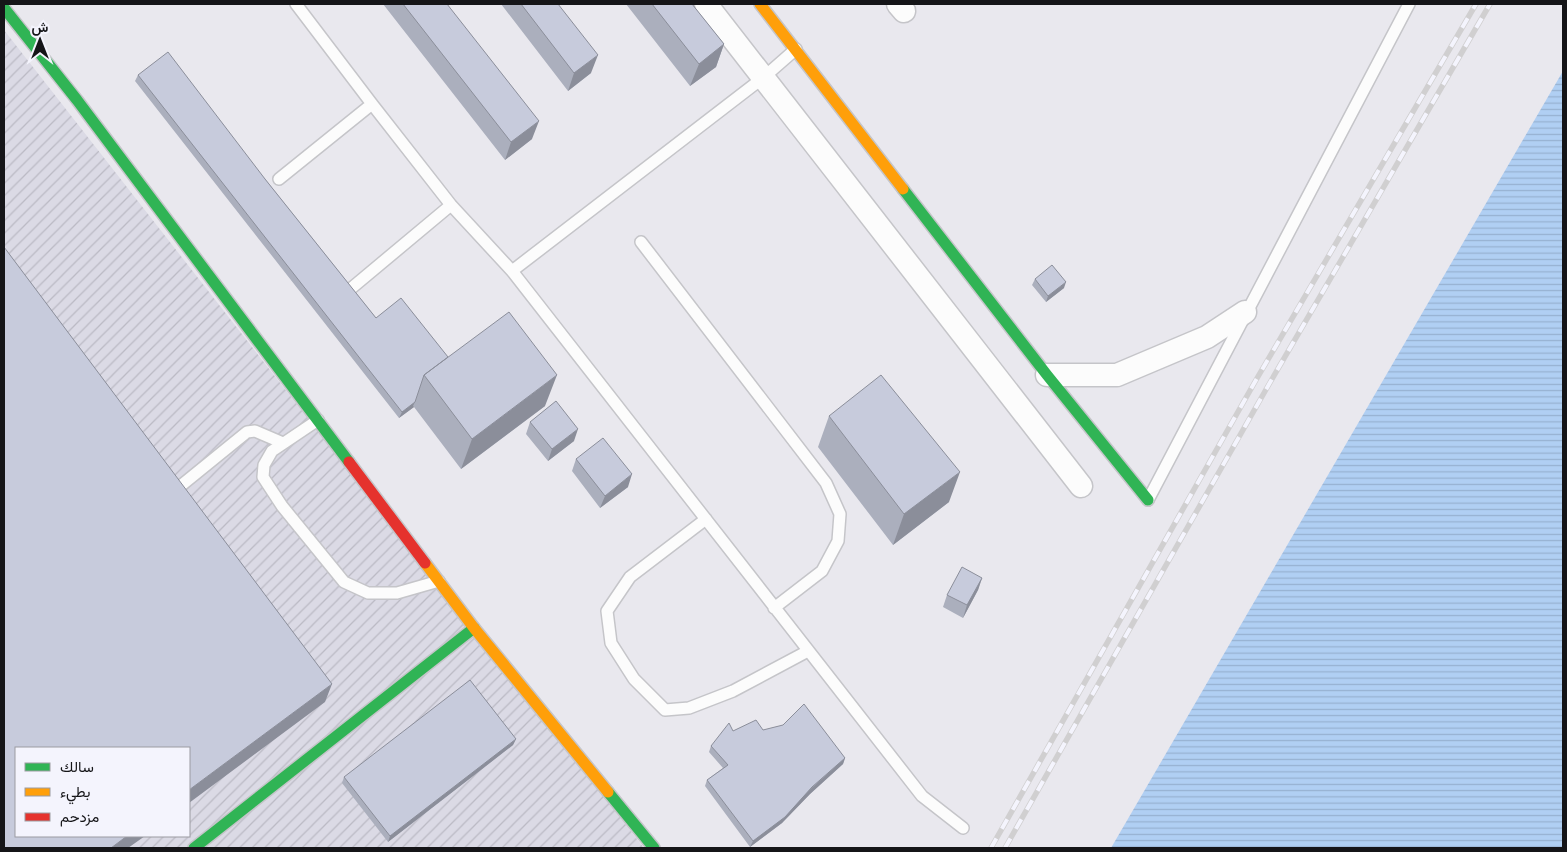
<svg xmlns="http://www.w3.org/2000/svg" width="1567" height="852" viewBox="0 0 1567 852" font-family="'Fira Sans',Vazirmatn,sans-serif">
	<defs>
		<pattern id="industrial-furrows" width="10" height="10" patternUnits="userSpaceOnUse" patternTransform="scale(1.25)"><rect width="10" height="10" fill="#dbdae5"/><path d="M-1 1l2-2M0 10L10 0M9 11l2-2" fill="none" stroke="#bbbac4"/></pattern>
		<pattern id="water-rules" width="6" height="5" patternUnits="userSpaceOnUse" patternTransform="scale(1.25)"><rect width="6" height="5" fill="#b0cff3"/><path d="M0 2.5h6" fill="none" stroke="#96b1d0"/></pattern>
	</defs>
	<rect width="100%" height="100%" fill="#e9e8ee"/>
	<!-- industrial -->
	<path fill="url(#industrial-furrows)" fill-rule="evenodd" d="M4,30L644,848H4ZM16,748H189V836H16Z"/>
	<!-- water -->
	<path fill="url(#water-rules)" d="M1563,71V848H1111Z"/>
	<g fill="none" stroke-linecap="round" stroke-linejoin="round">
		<defs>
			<path id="lane" d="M296,4L372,104L451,205L512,271L922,796L963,828
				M279,179L372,104
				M641,242L826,483L840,514L838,541L822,571L774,608
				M512,271L764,77L796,49
				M348,291L451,205
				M318,420L272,451L264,465L263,477L282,506L344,582L368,593H397L439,581
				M178,488L247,432L255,431L283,443
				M1148,500L1409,4
				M706,519L630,577L607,611L611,643L634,679L665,710L689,708L733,691L808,651"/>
			<path id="street" d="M706,4L1081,486
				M898,4L904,11
				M1047,375H1117L1207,337L1245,312"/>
			<path id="fast" d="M4,8L77,100L349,462
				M903,189L1047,375L1148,500
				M608,792L654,848
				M194,848L474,628"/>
			<path id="slow" d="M760,4L903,189
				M425,563L474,628L608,792"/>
			<path id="jam" d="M349,462L425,563"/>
		</defs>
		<!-- lane casing -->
		<use href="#lane" stroke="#c5c5c9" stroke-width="14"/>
		<!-- street casing -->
		<use href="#street" stroke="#c5c5c9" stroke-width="25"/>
		<!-- fast casing -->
		<use href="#fast" stroke="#c5c5c9" stroke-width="14"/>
		<!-- slow casing -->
		<use href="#slow" stroke="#c5c5c9" stroke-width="14"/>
		<!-- jam casing -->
		<use href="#jam" stroke="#c5c5c9" stroke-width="14"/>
		<!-- lane -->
		<use href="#lane" stroke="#fcfcfc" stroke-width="11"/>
		<!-- street -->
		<use href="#street" stroke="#fcfcfc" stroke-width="22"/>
		<!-- fast -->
		<use href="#fast" stroke="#30b455" stroke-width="11"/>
		<!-- slow -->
		<use href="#slow" stroke="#ff9f0a" stroke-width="11"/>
		<!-- jam -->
		<use href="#jam" stroke="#e5322d" stroke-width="11"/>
		<defs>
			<path id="rail" d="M991,848L1256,380L1476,4
				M1005,848L1268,386L1490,4"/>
		</defs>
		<!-- rail casing -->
		<use href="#rail" stroke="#d0cfd0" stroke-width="5.5"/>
		<!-- rail -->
		<use href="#rail" stroke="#f4f4fd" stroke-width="4" stroke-dasharray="11" stroke-linecap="butt"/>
	</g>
	<!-- wall -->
	<path fill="#abafbd" d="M383,4H447L532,139L505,160Z
		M501,4H558L591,73L568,91Z
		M626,4H692L724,44L716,67L690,86Z
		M138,75L265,179L376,318L448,357L545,406L461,469L414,407L399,418L135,81Z
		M1035,279L1064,288L1046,302L1032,285Z
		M829,416L949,502L893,545L818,447Z
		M530,422L574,441L548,461L526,434Z
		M576,459L628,487L600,508L572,471Z
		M982,578L978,590L963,618L943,607L947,595Z
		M763,730L845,758L843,764L810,794L782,823L750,847L705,786L707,780L723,768L709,752L711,746L733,731Z
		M516,739L513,745L388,842L342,783L344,777Z"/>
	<!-- shaded-wall -->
	<path fill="#8b8e9a" d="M724,44L716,67L690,86L699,64Z
		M598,55L591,73L568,91L574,73Z
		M539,121L532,139L505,160L511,142Z
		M1066,282L1064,288L1046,302L1048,296Z
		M557,375L545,406L461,469L472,439Z
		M415,402L413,406L414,407L399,418L402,412Z
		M578,429L574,441L548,461L552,449Z
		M960,472L949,502L893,545L904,514Z
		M632,474L628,487L600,508L605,496Z
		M982,578L978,590L963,618L967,605Z
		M332,684L325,702L189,803V790Z
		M516,739L513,745L388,842L390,836Z
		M845,758L843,764L810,794L782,823L750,847L753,841Z
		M127,836H145L128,848H111Z"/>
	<!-- building -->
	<path fill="#c7cbdc" stroke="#8b8e9a" d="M403,4H447L539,121L511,142Z
		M521,4H558L598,55L574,73Z
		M652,4H692L724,44L699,64Z
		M168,52L265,179L376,318L401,298L448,357L424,375L415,402L402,412L138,75Z
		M4,247L332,684L189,790V748H16V836H127L111,848H4Z
		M1052,265L1066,282L1048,296L1035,279Z
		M509,312L557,375L472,439L424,375Z
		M881,375L960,472L904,514L829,416Z
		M556,401L578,429L552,449L530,422Z
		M603,438L632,474L605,496L576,459Z
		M962,567L982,578L967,605L947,595Z
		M470,680L516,739L390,836L344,777Z
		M804,704L845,758L812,787L785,817L753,841L707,780L728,765L711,746L729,723L733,731L756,720L763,730L783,725Z"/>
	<!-- border -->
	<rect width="1567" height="852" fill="none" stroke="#151518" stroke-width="10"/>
	<!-- legend -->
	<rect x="15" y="747" width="175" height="90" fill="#f4f4fd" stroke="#9b9ba1"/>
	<rect x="25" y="763" width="25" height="8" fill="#30b455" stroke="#9b9ba1"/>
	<text x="60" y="772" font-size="15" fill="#151518">سالك</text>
	<rect x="25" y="788" width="25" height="8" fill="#ff9f0a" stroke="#9b9ba1"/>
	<text x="60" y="797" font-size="15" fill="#151518">بطيء</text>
	<rect x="25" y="813" width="25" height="8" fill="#e5322d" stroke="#9b9ba1"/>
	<text x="60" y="822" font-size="15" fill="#151518">مزدحم</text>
	<!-- north arrow -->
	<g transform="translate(40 40)" stroke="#f4f4fd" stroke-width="4" paint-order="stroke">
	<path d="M0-4L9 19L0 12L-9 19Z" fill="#151518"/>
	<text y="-8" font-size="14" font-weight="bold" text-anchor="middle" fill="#151518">ش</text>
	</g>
</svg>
